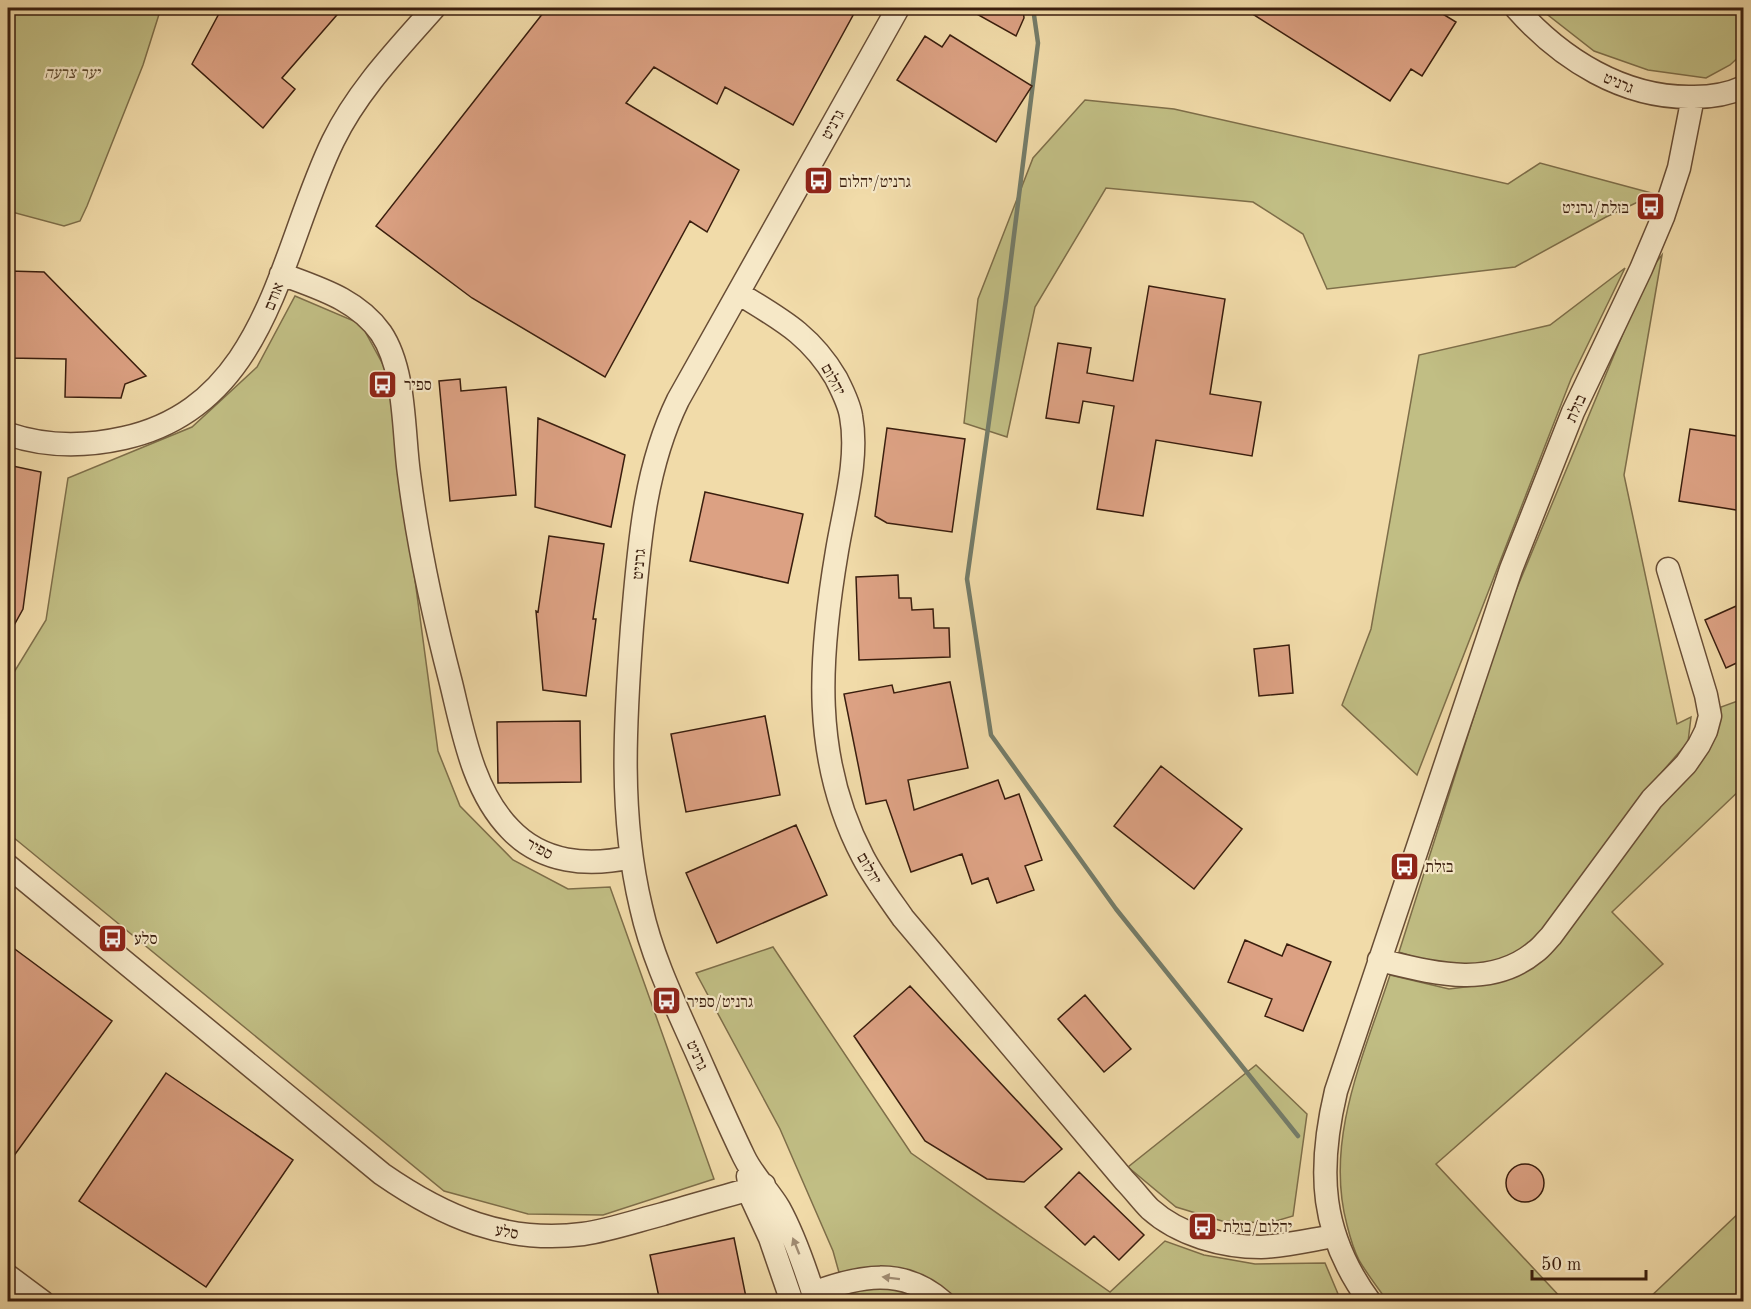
<svg xmlns="http://www.w3.org/2000/svg" width="1751" height="1309" viewBox="0 0 1751 1309" font-family="'Old Standard TT','Frank Ruhl Libre',serif">
	<rect width="100%" height="100%" fill="#f1dba9"/>
	<filter id="stains"><feTurbulence type="fractalNoise" baseFrequency=".00333" numOctaves="4"/><feColorMatrix values="0 0 0 0 .2 0 0 0 0 .09 0 0 0 0 .02 0 0 0 .5 -.17"/></filter>
	<radialGradient id="worn" r=".72"><stop offset=".6" stop-color="#630" stop-opacity="0"/><stop offset="1" stop-color="#630" stop-opacity=".3"/></radialGradient>
	<!-- green -->
	<path fill="#c1be84" stroke="#7e6e49" stroke-width="1.5" d="M8,8H161L143,65L87,206L80,221L64,226L8,211Z
		M1539,8H1743V53L1730,65L1706,78L1648,70L1594,51Z
		M1085,100L1174,109L1508,184L1540,163L1655,194L1606,217L1515,267L1327,289L1303,234L1253,202L1106,188L1035,307L1007,437L964,423L978,299L1033,158Z
		M1662,255L1624,475L1677,724L1691,717L1688,742L1636,802L1531,945C1505,958 1479,969 1449,966C1433,964 1415,957 1399,952L1507,612L1649,271Z
		M1625,268L1571,379L1417,775L1342,705L1371,629L1419,355L1550,325Z
		M295,296L361,324L387,372L438,751L460,806L513,860L568,889L610,887L714,1179L603,1215L528,1214L444,1191L8,833V682L46,620L68,478L192,427L257,367Z
		M1743,699V787L1612,912L1663,964L1436,1164L1564,1301L1388,1302C1378,1288 1367,1274 1359,1260C1353,1249 1350,1237 1347,1225C1324,1140 1364,1055 1390,975L1449,989L1473,986L1524,972L1718,728L1721,707Z
		M773,947L911,1153L1110,1292L1165,1241L1204,1255L1255,1264L1325,1263L1341,1301H847L833,1251L780,1129L696,973Z
		M1256,1065L1307,1114L1293,1216L1269,1223L1222,1221L1176,1207L1128,1167Z
		M1743,1209V1301H1646Z"/>
	<g fill="none" stroke-linecap="round" stroke-linejoin="round">
		<!-- stream -->
		<path stroke="#747c69" stroke-width="4.5" d="M1033,8L1038,43L1006,299L967,579L991,735L1116,909L1298,1136"/>
	</g>
	<!-- building -->
	<path fill="#dca183" stroke="#3a1e0e" stroke-width="1.5" d="M222,8H343L282,78L295,89L263,128L192,64Z
		M547,8H857L793,125L725,87L717,104L654,67L626,103L739,170L707,232L690,221L605,377L472,298L376,226Z
		M966,8H1023L1024,18L1016,36Z
		M1243,8H1433L1456,22L1422,76L1411,69L1390,101Z
		M950,35L1032,86L996,142L897,80L925,36L942,47Z
		M9,271L44,272L146,376L125,384L121,398L65,397L66,359L8,358Z
		M1149,286L1225,299L1210,394L1261,402L1252,456L1156,440L1143,516L1097,509L1114,406L1083,401L1079,423L1046,418L1058,343L1091,348L1087,373L1133,381Z
		M460,379L461,391L506,387L516,495L450,501L439,381Z
		M538,418L625,455L611,527L535,507Z
		M887,428L965,439L952,532L887,523L875,516Z
		M1690,429L1743,437V511L1679,501Z
		M8,465L41,472L23,609L8,636Z
		M705,492L803,514L788,583L690,561Z
		M549,536L604,544L593,619H596L586,696L543,690L536,611L538,612Z
		M898,575L899,598H911L912,610L933,609L934,628H949L950,657L859,660L856,577Z
		M1743,603V660L1726,668L1705,620Z
		M1289,645L1293,693L1259,696L1254,649Z
		M950,682L968,768L908,780L914,810L998,780L1005,799L1019,794L1042,860L1025,866L1034,890L997,903L988,878L972,884L962,854L911,872L886,800L866,804L844,694L892,685L894,693Z
		M765,716L780,795L686,812L671,734Z
		M580,721L581,782L498,783L497,722Z
		M1161,766L1242,829L1194,889L1114,826Z
		M796,825L827,895L717,943L686,873Z
		M1245,940L1282,956L1287,944L1331,962L1303,1031L1265,1016L1272,999L1228,982Z
		M8,944L112,1021L8,1164Z
		M910,986L1062,1149L1024,1182L987,1179L925,1141L854,1036Z
		M1085,995L1131,1049L1104,1072L1058,1019Z
		M166,1073L293,1160L206,1287L79,1201Z
		M1506 1183a19 19 0 1 1 38 0a19 19 0 1 1-38 0Z
		M1079,1172L1144,1235L1119,1260L1094,1236L1085,1245L1045,1207Z
		M734,1238L747,1302H660L650,1255Z"/>
	<g fill="none" stroke-linecap="round" stroke-linejoin="round">
		<defs>
			<path id="minor" d="M1516,8C1561,59 1624,99 1694,97C1710,97 1729,94 1744,87
				M281,274C318,288 357,299 381,333C406,370 403,431 409,474C418,545 433,614 451,683C463,732 473,791 510,829C542,863 588,867 631,857
				M738,293C780,319 810,334 836,378C842,390 849,403 851,416C859,459 844,508 837,551C819,657 811,758 863,857C874,878 889,898 903,918L1125,1181C1134,1190 1141,1200 1150,1209C1179,1235 1223,1247 1261,1247C1286,1246 1310,1240 1334,1236
				M8,434C46,447 84,447 124,438C268,406 279,252 333,141C358,90 397,50 434,8
				M8,866L382,1174C444,1217 506,1244 583,1234C610,1230 636,1221 663,1214C696,1204 730,1195 764,1185
				M1379,960C1430,972 1489,990 1535,952C1541,948 1546,941 1551,936L1652,799L1686,764L1699,745L1706,731L1710,716L1706,695L1668,569
				M748,1176L752,1199L770,1238L792,1302
				M8,1276L43,1302
				M813,1293C858,1276 903,1266 943,1302
				M816,1302C806,1270 795,1237 779,1208C769,1191 753,1176 744,1157C727,1122 711,1085 695,1049C674,1002 652,957 641,907C619,815 625,721 632,627C639,549 643,472 678,400L898,8
				M1370,1302C1320,1234 1317,1171 1336,1091L1511,569L1573,412L1641,269L1663,217L1679,168L1693,97"/>
		</defs>
		<!-- minor casing -->
		<use href="#minor" stroke="#684d35" stroke-width="25"/>
		<!-- minor -->
		<use href="#minor" stroke="#f6e8c7" stroke-width="22"/>
	</g>
	<!-- one-way arrows -->
	<defs><path id="oneway-solid" d="M-6-.8H1V-3.2L6.5 0L1 3.2V.8H-6Z" transform="scale(1.5)"/></defs>
	<g fill="#a18d74">
		<use href="#oneway-solid" transform="translate(796 1246) rotate(-112)"/>
		<use href="#oneway-solid" transform="translate(891 1278) rotate(-173)"/>
	</g>
	<!-- icons -->
	<defs>
		<symbol id="bus-square" viewBox="-11 -11 22 22"><rect x="-9" y="-9" width="18" height="18" rx="4" fill="#8f2418" stroke="#f6e8c7"/><path d="M-5-6H5V4H4V6H2V4H-2V6H-4V4H-5ZM-3.5-4V0h7V-4ZM-3.5 1.2v1.5H-2V1.2ZM2 1.2v1.5H3.5V1.2Z" fill="#fff"/></symbol>
	</defs>
	<g fill-rule="evenodd">
		<use href="#bus-square" x="802" y="164" width="33" height="33"/>
		<use href="#bus-square" x="1634" y="190" width="33" height="33"/>
		<use href="#bus-square" x="366" y="368" width="33" height="33"/>
		<use href="#bus-square" x="1388" y="850" width="33" height="33"/>
		<use href="#bus-square" x="96" y="922" width="33" height="33"/>
		<use href="#bus-square" x="650" y="984" width="33" height="33"/>
		<use href="#bus-square" x="1186" y="1210" width="33" height="33"/>
	</g>
	<g text-anchor="middle" stroke-width="4.5" stroke-linejoin="round" paint-order="stroke">
		<!-- park labels -->
		<g font-size="16" font-style="italic" fill="#624e31" stroke="#f6e8c7">
			<text x="72" y="78">יער צרעה</text>
		</g>
		<!-- street labels -->
		<g font-size="16" fill="#3a1e0e" stroke="#f6e8c7">
			<text transform="translate(1619 82) rotate(23)" y="6">גרניט</text>
			<text transform="translate(832 124) rotate(-61)" y="6">גרניט</text>
			<text transform="translate(273 296) rotate(-68)" y="6">אודם</text>
			<text transform="translate(834 379) rotate(61)" y="6">יהלום</text>
			<text transform="translate(1575 408) rotate(-66)" y="6">בזלת</text>
			<text transform="translate(638 564) rotate(-85)" y="6">גרניט</text>
			<text transform="translate(540 848) rotate(28)" y="6">ספיר</text>
			<text transform="translate(870 868) rotate(60)" y="6">יהלום</text>
			<text transform="translate(698 1055) rotate(66)" y="6">גרניט</text>
			<text transform="translate(507 1231) rotate(10)" y="6">סלע</text>
		</g>
		<!-- poi labels -->
		<g font-size="16" fill="#3a1e0e" stroke="#f6e8c7" text-anchor="start">
			<text x="839" y="187">גרניט/יהלום</text>
			<text x="1629" y="213" text-anchor="end">בזלת/גרניט</text>
			<text x="404" y="390">ספיר</text>
			<text x="1425" y="872">בזלת</text>
			<text x="134" y="944">סלע</text>
			<text x="687" y="1007">גרניט/ספיר</text>
			<text x="1223" y="1232">יהלום/בזלת</text>
		</g>
	</g>
	<!-- margin -->
	<rect width="1751" height="1309" fill="none" stroke="#f1dba9" stroke-width="30"/>
	<rect x="9" y="9" width="1733" height="1291" fill="none" stroke="#3a1e0e" stroke-width="3"/>
	<rect x="15" y="15" width="1721" height="1279" fill="none" stroke="#3a1e0e" stroke-width="1.5"/>
	<!-- scale -->
	<path d="M1532 1270v9h114v-9" fill="none" stroke="#3a1e0e" stroke-width="3"/>
	<text x="1541" y="1270" font-size="18" fill="#3a1e0e" stroke="#f6e8c7" stroke-width="4.5" paint-order="stroke">50 m</text>
	<rect width="100%" height="100%" filter="url(#stains)"/>
	<rect width="100%" height="100%" fill="url(#worn)"/>
</svg>
